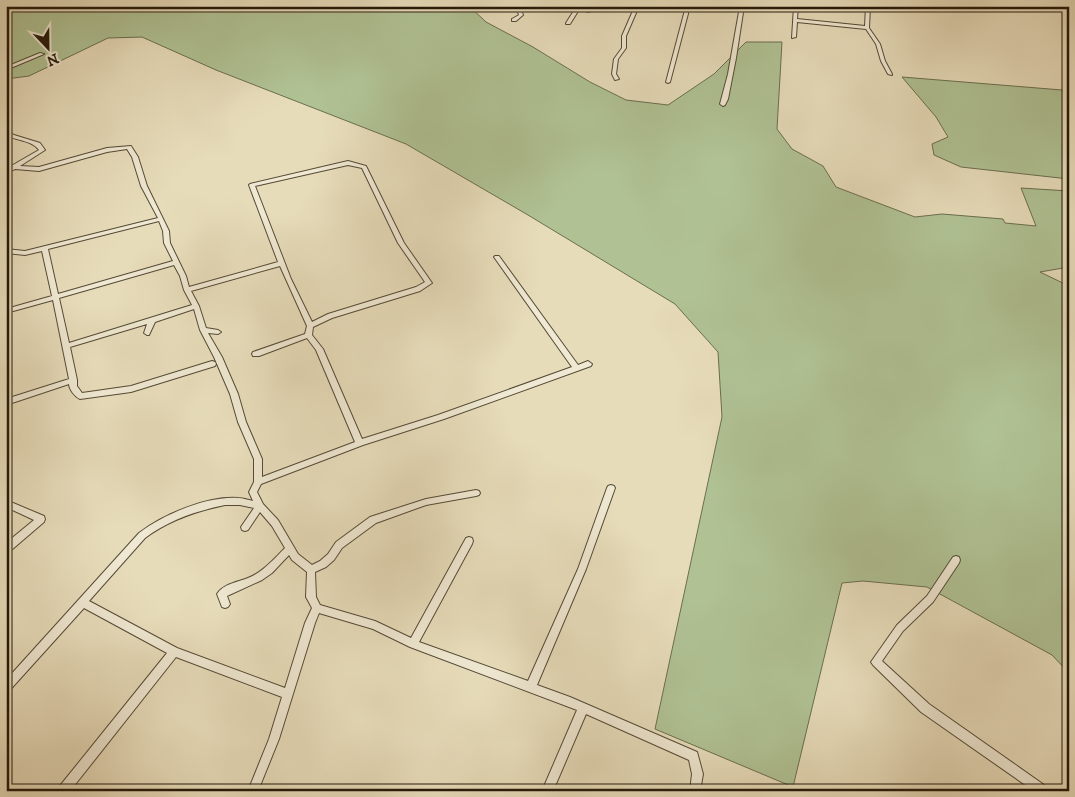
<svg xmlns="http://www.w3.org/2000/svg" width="1075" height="797" viewBox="0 0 1075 797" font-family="'IM FELL DW Pica',serif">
	<rect width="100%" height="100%" fill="#e7dcba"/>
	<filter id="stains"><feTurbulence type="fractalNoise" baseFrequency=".004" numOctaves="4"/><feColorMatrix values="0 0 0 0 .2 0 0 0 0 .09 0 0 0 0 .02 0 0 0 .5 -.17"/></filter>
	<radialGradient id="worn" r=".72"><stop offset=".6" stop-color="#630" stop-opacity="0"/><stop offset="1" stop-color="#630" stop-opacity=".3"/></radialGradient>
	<!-- green -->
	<path fill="#b0c294" stroke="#6a6e4f" d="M6,6H469L486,22L533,47L590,82L626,100L668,105L714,74L746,42H782L777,129L792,149L823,166L836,187L915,217L942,214L1003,219L1005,223L1036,226L1021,188L1069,191V267L1040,272L1069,286V673L1052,655L927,587L863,581L842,583L793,787L655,729L722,417L718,352L675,304L528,215L406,144L216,70L142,37L108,38L29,76L6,79Z
		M902,77L1062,90L1069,102V179L961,167L934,155L932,144L948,137L936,117Z"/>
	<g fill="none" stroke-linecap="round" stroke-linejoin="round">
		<defs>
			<path id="minor" d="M520,6H524L521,10L523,15L516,21H512V19L519,15L517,10Z
				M577,6H584L592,11L588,12L580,8L570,24H566V23Z
				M635,6H639L626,36V48L618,59L616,74L619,79L615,80L612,74L614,59L622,48V36Z
				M686,6H690L670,82L668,83L666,82Z
				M740,6H744L736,58L728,99L725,105L723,106L720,104L728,74Z
				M794,6H798L797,19L865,26L866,6H870L869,28L880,44L885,61L892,74V75L888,74L881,61L876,44L866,29L797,22L796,37L792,38Z
				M40,53L44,54L6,70V67Z
				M6,130L14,135L40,143L45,150L20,166L39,167L107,148L131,146L138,157L147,186L169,231L170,243L186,276L189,287L278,262L249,185L250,184L348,161L366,166L404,243L432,283L420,291L332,318L313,327L312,335L323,349L362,439L438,415L572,367L494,257L495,256H499L578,365L588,361L592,364L591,366L444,419L363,445L261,484L257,492L263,504L278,520L298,554L312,565L320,561L328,554L336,542L370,517L426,499L476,490L479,491L480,493L479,495L476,496L426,505L376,523L342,548L334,560L326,567L315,572L316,597L320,605L375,621L411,638L466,538L469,537L472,538L473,541L472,544L419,642L528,681L578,569L607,488L608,486L611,485L614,486L615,488L586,569L537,685L570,697L697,752L703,774L700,791H690L692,774L689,760L586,714L553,791H542L577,710L410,647L373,629L319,613L315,623L279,739L258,791H248L269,739L282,697L176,657L70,791H58L59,787L167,653L84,608L9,691L6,693V680L139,533C164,514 207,496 238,498C243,498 248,500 253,501L249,492L254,482V459L238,422L230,394L214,357L200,330L194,309L155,322L149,335H147L144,333L147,324L70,347L77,380V386L82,393L131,386L212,361L215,362L216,364L215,366L131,392L80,399C75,397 69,389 69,384L6,405V399L69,379L53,300L6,313V309L52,296L42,251L25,255L6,253V249L25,251L158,218L141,186L132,157L127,149L107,152L39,171L15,169L6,174V169L39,150C32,140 16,141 6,135ZM348,165L362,168L398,243L425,282L416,287L328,314L312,322L291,279L255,186ZM159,221L163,231L164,243L173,261L58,294L48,249ZM174,265L180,276L184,290L192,305L69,343L59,298ZM280,266L307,326L305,334L253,352L252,354L253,356H259L307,338L316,350L355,442L262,477V459L246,422L238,394L222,357L208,333L218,334L221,332L218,330L206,328L199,306L191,291ZM225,505H240L254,508L241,527L242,530L245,531L248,530L260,512L272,526L285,548C274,559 263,572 248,578C238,582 223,584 217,594L222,607L225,608L228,607L230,604L227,596L262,580L272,573L289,555L292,560L307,572L306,597L312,608L305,623L285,688L177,648L89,601L145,538C169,520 196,511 225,505Z
				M6,500L44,516L45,519L44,522L9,552L6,553V543L34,520L6,507Z
				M956,556L959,557L960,560L959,563L933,602L903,631L882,661L929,704L1047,787L1048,791H1034L921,712L873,665L871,662L897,625L927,596L953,557Z"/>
		</defs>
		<!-- minor casing -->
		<use href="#minor" stroke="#554a36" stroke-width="2"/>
		<!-- minor -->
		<use href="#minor" fill="#efe8d2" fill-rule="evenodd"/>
	</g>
	<!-- margin -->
	<rect width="1075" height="797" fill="none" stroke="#e7dcba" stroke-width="25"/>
	<rect x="8" y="8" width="1060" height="782" fill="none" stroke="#24190a" stroke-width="2.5"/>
	<rect x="12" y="12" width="1050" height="772" fill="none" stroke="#24190a"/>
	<!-- north arrow -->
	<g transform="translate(48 48) rotate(158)" stroke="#efe8d2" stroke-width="4" paint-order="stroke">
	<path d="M0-4L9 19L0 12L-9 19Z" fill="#24190a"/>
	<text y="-8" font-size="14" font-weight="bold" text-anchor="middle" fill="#24190a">N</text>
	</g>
	<rect width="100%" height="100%" filter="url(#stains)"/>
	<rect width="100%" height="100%" fill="url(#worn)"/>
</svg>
